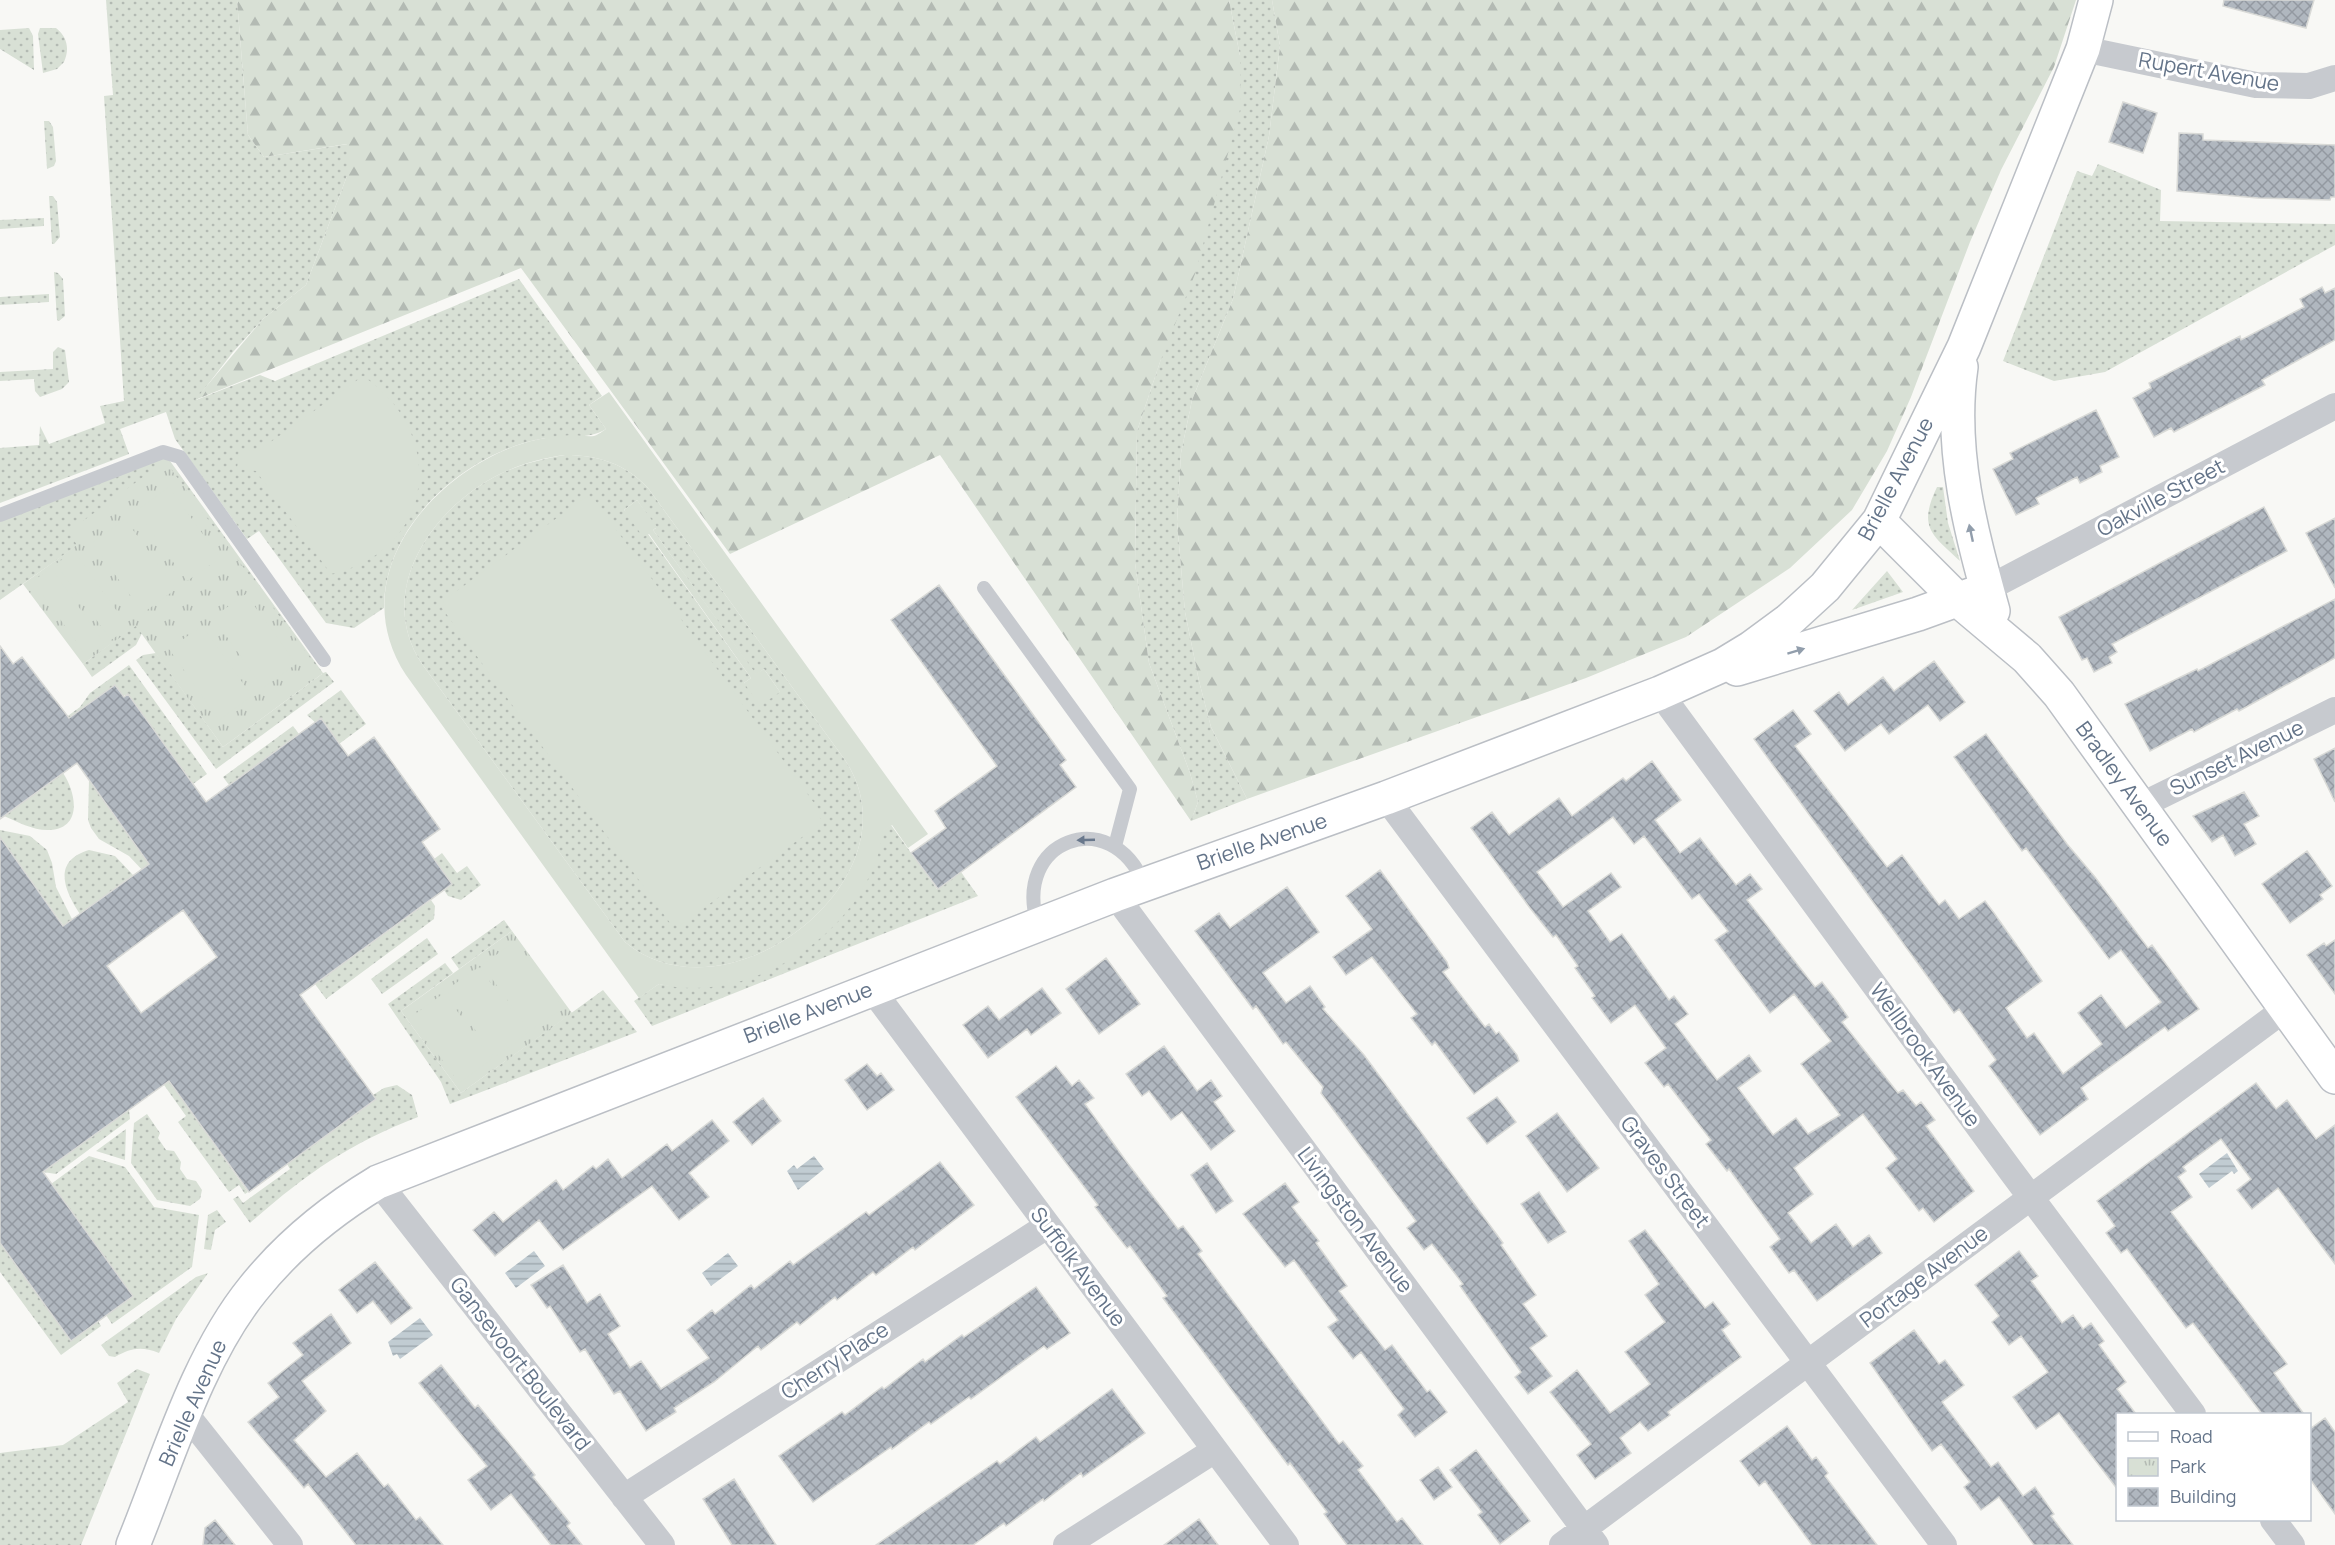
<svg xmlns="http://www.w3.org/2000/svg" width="2335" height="1545" viewBox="0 0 2335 1545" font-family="Manrope,sans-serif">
	<defs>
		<pattern id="grass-dots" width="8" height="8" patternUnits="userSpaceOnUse" patternTransform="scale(1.5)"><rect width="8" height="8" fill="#d8e0d5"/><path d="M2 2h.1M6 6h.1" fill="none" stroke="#b3bab3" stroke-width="1.8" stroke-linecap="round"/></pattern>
		<pattern id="forest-firs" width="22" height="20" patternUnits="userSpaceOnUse" patternTransform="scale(1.5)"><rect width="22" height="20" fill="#d8e0d5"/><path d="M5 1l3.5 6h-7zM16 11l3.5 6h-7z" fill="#b3bab3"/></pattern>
		<pattern id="park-tufts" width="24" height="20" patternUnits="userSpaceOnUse" patternTransform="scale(1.5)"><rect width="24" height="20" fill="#d8e0d5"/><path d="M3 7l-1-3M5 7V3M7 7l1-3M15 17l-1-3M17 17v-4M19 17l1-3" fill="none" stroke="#b3bab3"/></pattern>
		<pattern id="water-rules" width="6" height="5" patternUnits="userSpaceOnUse" patternTransform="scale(1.5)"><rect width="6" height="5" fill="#c1ccd2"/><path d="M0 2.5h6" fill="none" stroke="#a0aab0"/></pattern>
		<pattern id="building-cross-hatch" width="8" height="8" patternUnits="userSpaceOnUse" patternTransform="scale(1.5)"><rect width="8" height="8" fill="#b0b7bf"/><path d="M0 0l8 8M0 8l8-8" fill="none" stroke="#9399a1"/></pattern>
	</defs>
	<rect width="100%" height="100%" fill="#f8f8f5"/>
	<!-- grass -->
	<path fill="url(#grass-dots)" fill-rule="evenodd" d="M106,0H237L248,135L264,157L348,144L347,176L306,285L263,319L233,352L196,400L260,375L275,381L519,279L602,396L589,405L606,429C588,441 557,435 535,440C460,458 384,527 384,608L354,628L326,623L259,531L247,539L175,439L166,412L120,429L129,454L0,503V448L39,445L40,426L49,444L105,423L100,406L124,401L104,96L113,95Z
		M1229,0H1272L1280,46L1269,136L1233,299L1192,400L1181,453L1177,522L1185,612L1199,681L1211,727L1247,799L1191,821L1198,802L1190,773L1149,663L1135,563L1137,431L1160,362L1240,56Z
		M29,28L33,36L34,70L0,49V30Z
		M40,28H56C67,37 70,48 64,62L57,69L43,73L38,34Z
		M44,121H49L53,127L56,161L54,166L47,169Z
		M2098,164L2161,190L2160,221L2335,224V245L2105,372L2054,381L2003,361L2077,171L2092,176Z
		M49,196H53L57,202L60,237L54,244H52Z
		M44,218V226L0,229V220Z
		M54,272L58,273L63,279L65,316L59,321L57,320Z
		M49,294V302L0,305V297Z
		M58,347L65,350L69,382L62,389L40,397L35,391L34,379L0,381V372L53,369V352Z
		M565,455C598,455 626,464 648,488L845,760C923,877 727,1028 625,942L422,664C374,591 432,508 500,474C521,464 542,459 565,455ZM637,500L656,528L653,530L756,675L764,669L780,692L744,683L751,678L648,534L624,510Z
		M164,457L170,461L323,673L326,672L334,682L216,769L136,660L143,655L156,653L223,747L322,674L69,532L78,545L0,600V520Z
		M1937,487H1943L1948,523L1960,561C1931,534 1918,527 1937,487Z
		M1887,571L1903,592L1852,610Z
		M136,625L142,633L136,645L92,677L83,664Z
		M129,665L207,774L193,784L128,694L63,723L61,721L80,707L90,693Z
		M341,690L366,724L339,744L307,715Z
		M293,726L299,734L229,785L223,777Z
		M63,773C76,792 83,828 50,830C34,831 18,822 4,816Z
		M89,780L152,868L145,873L129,856L99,839L91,828L88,820Z
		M891,825L937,889L961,872L978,896L652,1026L634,1001L659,984C759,1003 862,930 882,831Z
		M0,830L30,836L47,850L52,863L56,887L74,923L66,929L0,837Z
		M89,850L115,856L133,875L80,914C64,890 52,861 89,850Z
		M442,853L457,873L467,866L481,885L461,900L448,896L444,890L452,884L434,859Z
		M431,900L435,906L434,919L326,999L315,984Z
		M504,920L512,931L459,969L451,958Z
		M427,938L438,954L382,994L371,979Z
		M445,963L453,973L401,1011L461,1093L603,990L637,1032L450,1104L441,1082L388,1004Z
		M169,1081L248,1192L245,1194L239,1185L229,1192L178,1122L186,1116L164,1085Z
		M397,1085L412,1095L418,1117C348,1144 306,1174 250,1223L233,1199L238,1196L243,1203L290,1169L287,1164L375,1100L373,1095L384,1088Z
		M129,1110L130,1119L56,1174L43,1172Z
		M147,1114L160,1133L158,1138L166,1150L174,1151L181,1162L180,1169L187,1179L196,1181L202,1190L200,1199L190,1206L157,1200L131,1163L134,1123Z
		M126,1129L125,1160L96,1151Z
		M89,1156L125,1167L154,1207L199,1215L192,1267L112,1324L106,1315L51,1184Z
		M217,1210L226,1222L215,1230L211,1250L204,1249L208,1215Z
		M0,1243L71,1340L98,1321L101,1326L61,1355L0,1272Z
		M208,1273L176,1319L159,1353C141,1346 131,1348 115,1357L109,1356L101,1345L196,1277Z
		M137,1369L150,1374L81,1545H0V1453L63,1445L128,1402L117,1383Z"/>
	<!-- forest -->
	<path fill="url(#forest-firs)" d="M237,0H1229L1240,56L1241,106L1195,274L1160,362L1137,431L1135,563L1149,663L1190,773L1198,802L1191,821L940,455L730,554L521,268L195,400L263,319L306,285L347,176V144L264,157L248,135Z
		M1272,0H2076L2054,67L2001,170L1970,242L1911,397L1887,451L1852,510L1790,568L1686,637L1586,678L1247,799L1211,727L1199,681L1185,612L1177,522L1181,453L1192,400L1233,299L1269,136L1280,46Z"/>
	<!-- park -->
	<path fill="url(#park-tufts)" d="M165,461L322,674L223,747L136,626L83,664L23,584L77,545L68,532Z
		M512,931L572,1013L461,1093L401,1011Z"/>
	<!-- garden -->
	<path fill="#d8e0d5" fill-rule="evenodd" d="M363,376C449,434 435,551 331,574L256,471L237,469L239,449L258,451Z
		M609,392L928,834L908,848L892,825L883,831C871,928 753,1007 659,984L639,998L406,675C344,580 426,478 518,445C535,439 554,436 572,435C579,435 588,437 594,436C598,435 603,431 606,429L589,405ZM565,455C598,455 626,464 648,488L845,760C923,877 727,1028 625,942L422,664C374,591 432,508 500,474C521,464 542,458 565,455Z
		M169,487L220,558L187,581L136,511Z
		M587,496L591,501L594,499L822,814L819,816L823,822L679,926L674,921L670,923L442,608L446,606L443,601Z
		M637,500L657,527L653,530L756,674L764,669L780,692L760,706L744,683L751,678L649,534L643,537L624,510Z
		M125,519L176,589L143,613L92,543Z
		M74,551L129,628L111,640L56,564Z
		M51,568L105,644L87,657L33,581Z
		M246,594L296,664L263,688L213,617Z
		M202,626L252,696L219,720L169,649Z
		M515,941L563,1008L530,1031L482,965Z
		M479,967L528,1033L495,1057L446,990Z
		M444,993L492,1059L459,1083L411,1017Z"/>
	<!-- water -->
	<path fill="url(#water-rules)" d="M2227,1153L2238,1171L2234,1174L2232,1171L2209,1188L2199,1174Z
		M814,1156L824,1169L798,1190L787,1171L794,1165L797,1169Z
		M534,1251L545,1266L516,1288L505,1273Z
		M728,1253L738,1266L711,1286L702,1273Z
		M420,1318L433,1335L400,1359L397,1354L393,1356L388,1342Z"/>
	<!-- building -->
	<path fill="url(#building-cross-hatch)" stroke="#d9dad7" stroke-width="1.5" fill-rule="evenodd" d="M2224,0H2314L2306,28L2223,6Z
		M2123,102L2157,113L2143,153L2109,142Z
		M2179,133L2203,134V140L2335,145V197H2331L2330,200L2258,198L2177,191Z
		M2322,287L2325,293L2335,288V340L2262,380L2265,385L2174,432L2171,428L2154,437L2133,398L2151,388L2149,383L2240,336L2241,340L2304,307L2300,299Z
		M2096,410L2119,457L2100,466L2102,472L2080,483L2077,477L2036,498L2039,504L2016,515L1993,469L2013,459L2010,453Z
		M2264,507L2287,551L2112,644L2117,652L2109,657L2112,663L2094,672L2087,658L2082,660L2059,617Z
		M2335,518V588L2306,533Z
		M939,585L1066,760L1060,765L1076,787L938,889L911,853L946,828L935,811L997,766L891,620Z
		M2335,599V658L2239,711L2237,709L2194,732L2192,729L2150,751L2125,704L2197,669L2198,671Z
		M0,646L13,664L22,657L69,718L115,685L124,697L128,694L206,802L321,718L348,756L374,737L440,829L422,842L452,884L300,995L376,1099L249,1192L169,1081L43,1172L133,1296L71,1341L0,1243V837L63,926L149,864L77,763L0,819ZM183,910L217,957L141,1013L107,966Z
		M1934,661L1965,702L1940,721L1928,705L1889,734L1881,724L1845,751L1814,711L1839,692L1848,705L1883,677L1894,691Z
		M1793,710L1811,734L1795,746L1887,867L1902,855L1939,905L1945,900L1959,919L1985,901L1994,913L2042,981L2006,1008L2027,1038L2034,1033L2063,1074L2102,1044L2078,1013L2101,995L2126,1028L2161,1002L2121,950L2109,959L2026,848L2022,851L1954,757L1986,734L2067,844L2095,877L2148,948L2152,945L2199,1009L2168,1031L2165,1027L2081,1088L2088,1099L2040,1135L1989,1066L1996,1060L1959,1009L1954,1013L1754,739Z
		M2335,748V802L2314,759Z
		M1652,761L1681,800L1655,820L1680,853L1700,838L1736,885L1750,874L1762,889L1747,900L1815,987L1822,982L1836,1000L1848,1017L1842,1022L1898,1093L1903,1090L1916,1106L1921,1102L1935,1120L1926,1126L1974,1191L1934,1222L1923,1208L1919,1211L1886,1168L1897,1159L1863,1114L1794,1168L1813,1194L1788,1213L1811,1243L1836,1224L1853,1247L1869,1235L1882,1253L1817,1301L1794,1270L1789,1273L1770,1247L1780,1239L1729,1169L1727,1171L1706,1144L1711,1140L1668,1084L1664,1087L1645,1063L1666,1048L1635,1005L1611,1023L1592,998L1595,996L1575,968L1578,966L1556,935L1553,937L1530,908L1471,828L1492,812L1509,835L1559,798L1572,816L1623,778L1626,781ZM1613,817L1634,844L1644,836L1692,899L1699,894L1728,931L1715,940L1770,1013L1794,994L1831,1041L1801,1064L1840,1115L1808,1134L1796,1118L1773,1135L1738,1088L1761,1071L1749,1055L1717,1080L1675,1024L1688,1014L1674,996L1669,1000L1622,934L1610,942L1588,911L1621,887L1611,873L1563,907L1537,872Z
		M2244,792L2259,816L2244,824L2256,844L2235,856L2223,835L2212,842L2193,816Z
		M2307,851L2332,886L2320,895L2323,899L2290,923L2262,884Z
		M1380,870L1447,962L1449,968L1443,972L1485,1027L1489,1024L1496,1034L1499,1032L1517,1055L1519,1061L1474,1094L1435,1042L1432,1045L1411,1018L1417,1014L1372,957L1346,975L1333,957L1372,929L1346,896Z
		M1287,887L1319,932L1263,973L1286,1003L1310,986L1325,1007L1323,1009L1364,1055L1503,1243L1501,1245L1536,1295L1523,1304L1547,1336L1530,1348L1552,1376L1528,1394L1515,1377L1521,1372L1460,1286L1463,1284L1432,1244L1424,1250L1407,1228L1416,1221L1321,1093L1323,1087L1286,1042L1283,1044L1256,1006L1253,1009L1195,931L1219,913L1230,928Z
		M2335,940V994L2307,955L2324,943L2326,946Z
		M1106,958L1140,1004L1099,1034L1066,989Z
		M1042,988L1061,1013L1031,1035L1027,1029L988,1058L963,1025L988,1006L999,1020Z
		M1164,1046L1197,1091L1211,1080L1222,1096L1214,1102L1235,1131L1211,1150L1182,1112L1171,1120L1149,1091L1142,1096L1126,1074Z
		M867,1064L877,1076L881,1073L894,1090L867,1110L845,1080Z
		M1056,1066L1072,1086L1079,1080L1094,1098L1085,1104L1126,1161L1178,1229L1183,1226L1202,1251L1198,1254L1339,1444L1343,1441L1363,1466L1358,1470L1397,1522L1402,1518L1423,1545H1347L1324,1514L1327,1512L1290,1463L1288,1465L1163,1298L1167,1296L1130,1246L1127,1248L1111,1228L1095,1207L1098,1205L1016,1097Z
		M2256,1083L2276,1109L2287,1100L2316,1139L2335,1125V1264L2278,1188L2252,1209L2237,1190L2251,1179L2221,1139L2183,1167L2186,1171L2178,1177L2192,1197L2171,1212L2287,1364L2274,1373L2304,1414H2262L2193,1323L2186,1328L2127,1249L2121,1253L2106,1233L2115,1226L2097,1201Z
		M1497,1097L1516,1122L1487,1144L1467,1118Z
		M763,1098L781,1121L752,1145L733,1122Z
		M1557,1113L1599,1168L1567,1192L1526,1136Z
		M712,1120L729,1141L689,1173L709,1197L679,1220L652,1186L563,1250L539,1220L495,1256L473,1230L494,1212L503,1222L556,1180L563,1190L593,1166L596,1169L608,1159L622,1178L667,1144L672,1151Z
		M940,1162L974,1205L915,1250L913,1247L876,1275L873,1272L837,1300L835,1297L800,1325L797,1322L761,1350L758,1346L714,1382L674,1408L676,1412L646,1431L620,1391L614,1394L585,1349L580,1352L550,1306L547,1308L531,1285L563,1265L587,1303L600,1294L620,1326L608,1334L630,1368L641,1361L661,1389L709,1358L687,1330L712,1310L715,1314L751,1285L754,1289L790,1261L793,1265L866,1212L869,1215Z
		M1207,1163L1233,1201L1216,1213L1191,1175Z
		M1285,1183L1299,1202L1292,1207L1319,1241L1316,1243L1347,1286L1339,1291L1385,1350L1392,1345L1427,1392L1430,1390L1447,1412L1415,1437L1398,1415L1404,1409L1361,1352L1353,1359L1328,1327L1338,1320L1294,1260L1285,1267L1243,1214Z
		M1539,1192L1566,1232L1548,1243L1521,1204Z
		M1645,1230L1705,1308L1713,1302L1730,1324L1722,1330L1741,1357L1668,1412L1670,1415L1648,1431L1640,1422L1620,1438L1631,1453L1595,1479L1577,1455L1591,1444L1550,1392L1577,1370L1610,1413L1650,1384L1625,1352L1665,1322L1645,1295L1659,1284L1629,1241Z
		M2019,1251L2038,1276L2031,1281L2062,1323L2073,1315L2083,1329L2091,1323L2104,1341L2099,1345L2126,1382L2117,1389L2136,1414H2118V1490L2059,1413L2036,1429L2013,1397L2048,1372L2021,1336L2009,1345L1992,1322L1999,1316L1975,1285Z
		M375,1262L412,1308L391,1324L373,1301L357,1313L339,1290Z
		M1036,1287L1070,1333L1047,1349L1044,1346L971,1399L969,1397L931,1424L929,1422L892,1449L891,1447L813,1502L779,1456L842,1412L845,1415L882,1387L884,1389L923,1359L925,1362L962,1335L964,1337Z
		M331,1314L351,1343L302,1381L326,1411L294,1440L326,1477L357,1453L384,1487L388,1484L416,1520L420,1517L443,1545H356L308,1484L304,1488L248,1422L279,1397L268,1383L303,1355L293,1343Z
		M1914,1330L1939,1364L1945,1360L1964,1385L1942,1402L1991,1467L1998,1462L2023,1496L2035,1487L2054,1514L2051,1516L2073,1545H2034L1999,1497L1981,1510L1964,1487L1970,1482L1941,1444L1932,1451L1919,1433L1870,1363Z
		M441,1365L475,1408L478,1405L535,1475L533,1477L570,1523L567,1526L582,1545H551L511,1494L491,1510L468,1480L487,1466L419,1383Z
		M1112,1389L1145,1433L1083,1477L1081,1473L1044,1501L1043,1499L1006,1526L1004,1523L973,1545H876L997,1461L1000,1464L1036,1437L1040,1442Z
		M2325,1418L2335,1432V1514L2310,1479V1429Z
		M1787,1426L1812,1460L1816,1457L1828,1473L1825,1476L1877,1545H1812L1765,1481L1759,1486L1740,1461Z
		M1476,1450L1530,1521L1500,1544L1478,1515L1482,1512L1450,1470Z
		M1438,1467L1452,1487L1434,1500L1420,1480Z
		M734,1479L776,1545H732L703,1499Z
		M1199,1519L1218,1545H1164Z
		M215,1520L235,1545H203L205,1528Z"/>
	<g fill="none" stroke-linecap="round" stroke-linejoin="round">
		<defs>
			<path id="secondary" d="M1961,367C1949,451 1971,531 1993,611
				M1879,521L1958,600L2027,658L2059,694L2335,1077
				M1737,669L1918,614L1987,589
				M133,1545C167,1462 197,1358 253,1289C288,1245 330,1211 378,1182L1115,895L1386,798L1660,693L1723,665L1751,648L1789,620L1825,587L1879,521L1964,347L2083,49L2096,0"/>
		</defs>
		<!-- secondary casing -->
		<use href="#secondary" stroke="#bbbfc5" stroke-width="36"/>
		<!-- lane -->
		<path stroke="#c7cacf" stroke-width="14" d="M0,515L163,452L180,457L324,660
			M984,588L1130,789L1115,846
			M1038,925C1011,840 1111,803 1144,884"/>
		<!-- street -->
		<path stroke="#c7cacf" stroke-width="26" d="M2083,49L2256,85L2309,86L2335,78
			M1987,589L2335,406
			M1660,693L2011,1171L2193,1414
			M1386,798L1944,1545
			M2140,806L2335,710
			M1115,895L1596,1545
			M871,988L1286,1545
			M378,1182L662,1545
			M186,1414L290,1545
			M624,1497L1047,1226
			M2273,1520L2292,1545
			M1066,1545L1215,1450
			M1562,1545L2285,1009"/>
		<!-- secondary -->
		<use href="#secondary" stroke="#fff" stroke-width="33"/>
	</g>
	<!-- one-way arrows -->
	<defs><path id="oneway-solid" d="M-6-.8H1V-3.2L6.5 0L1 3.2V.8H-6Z" transform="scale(1.5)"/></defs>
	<g fill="#929eac">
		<use href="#oneway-solid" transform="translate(1971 533) rotate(-102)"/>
		<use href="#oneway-solid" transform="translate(1796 651) rotate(-17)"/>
	</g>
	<use fill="#69788c" href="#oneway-solid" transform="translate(1086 840) rotate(178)"/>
	<g text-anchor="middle" stroke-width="6" stroke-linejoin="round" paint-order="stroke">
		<!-- street labels -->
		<g font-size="21" fill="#647489" stroke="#fff">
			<text transform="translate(2209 72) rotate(10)" y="7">Rupert Avenue</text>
			<text transform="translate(1896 479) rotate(-62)" y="7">Brielle Avenue</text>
			<text transform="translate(2161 498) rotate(-28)" y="7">Oakville Street</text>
			<text transform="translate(2237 758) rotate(-26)" y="7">Sunset Avenue</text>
			<text transform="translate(2124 784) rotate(54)" y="7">Bradley Avenue</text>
			<text transform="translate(1262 842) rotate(-19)" y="7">Brielle Avenue</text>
			<text transform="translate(808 1013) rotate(-21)" y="7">Brielle Avenue</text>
			<text transform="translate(1925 1055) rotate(54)" y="7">Wellbrook Avenue</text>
			<text transform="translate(1665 1172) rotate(53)" y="7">Graves Street</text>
			<text transform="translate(1355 1220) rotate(53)" y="7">Livingston Avenue</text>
			<text transform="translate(1078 1267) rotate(53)" y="7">Suffolk Avenue</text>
			<text transform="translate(1924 1277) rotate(-37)" y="7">Portage Avenue</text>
			<text transform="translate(835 1361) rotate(-33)" y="7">Cherry Place</text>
			<text transform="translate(520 1364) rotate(52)" y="7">Gansevoort Boulevard</text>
			<text transform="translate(193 1403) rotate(-66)" y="7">Brielle Avenue</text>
		</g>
	</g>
	<!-- legend -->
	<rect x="2116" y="1413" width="195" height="108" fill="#ffffff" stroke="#c1c7d0" stroke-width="1.5"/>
	<rect x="2128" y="1432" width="30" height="9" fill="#ffffff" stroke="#c1c7d0" stroke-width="1.5"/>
	<text x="2170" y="1443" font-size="18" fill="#647489">Road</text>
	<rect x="2128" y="1458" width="30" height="18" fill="url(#park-tufts)" stroke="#c1c7d0" stroke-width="1.5"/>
	<text x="2170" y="1473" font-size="18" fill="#647489">Park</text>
	<rect x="2128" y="1488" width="30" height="18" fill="url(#building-cross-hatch)" stroke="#c1c7d0" stroke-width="1.5"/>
	<text x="2170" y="1503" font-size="18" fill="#647489">Building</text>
</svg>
